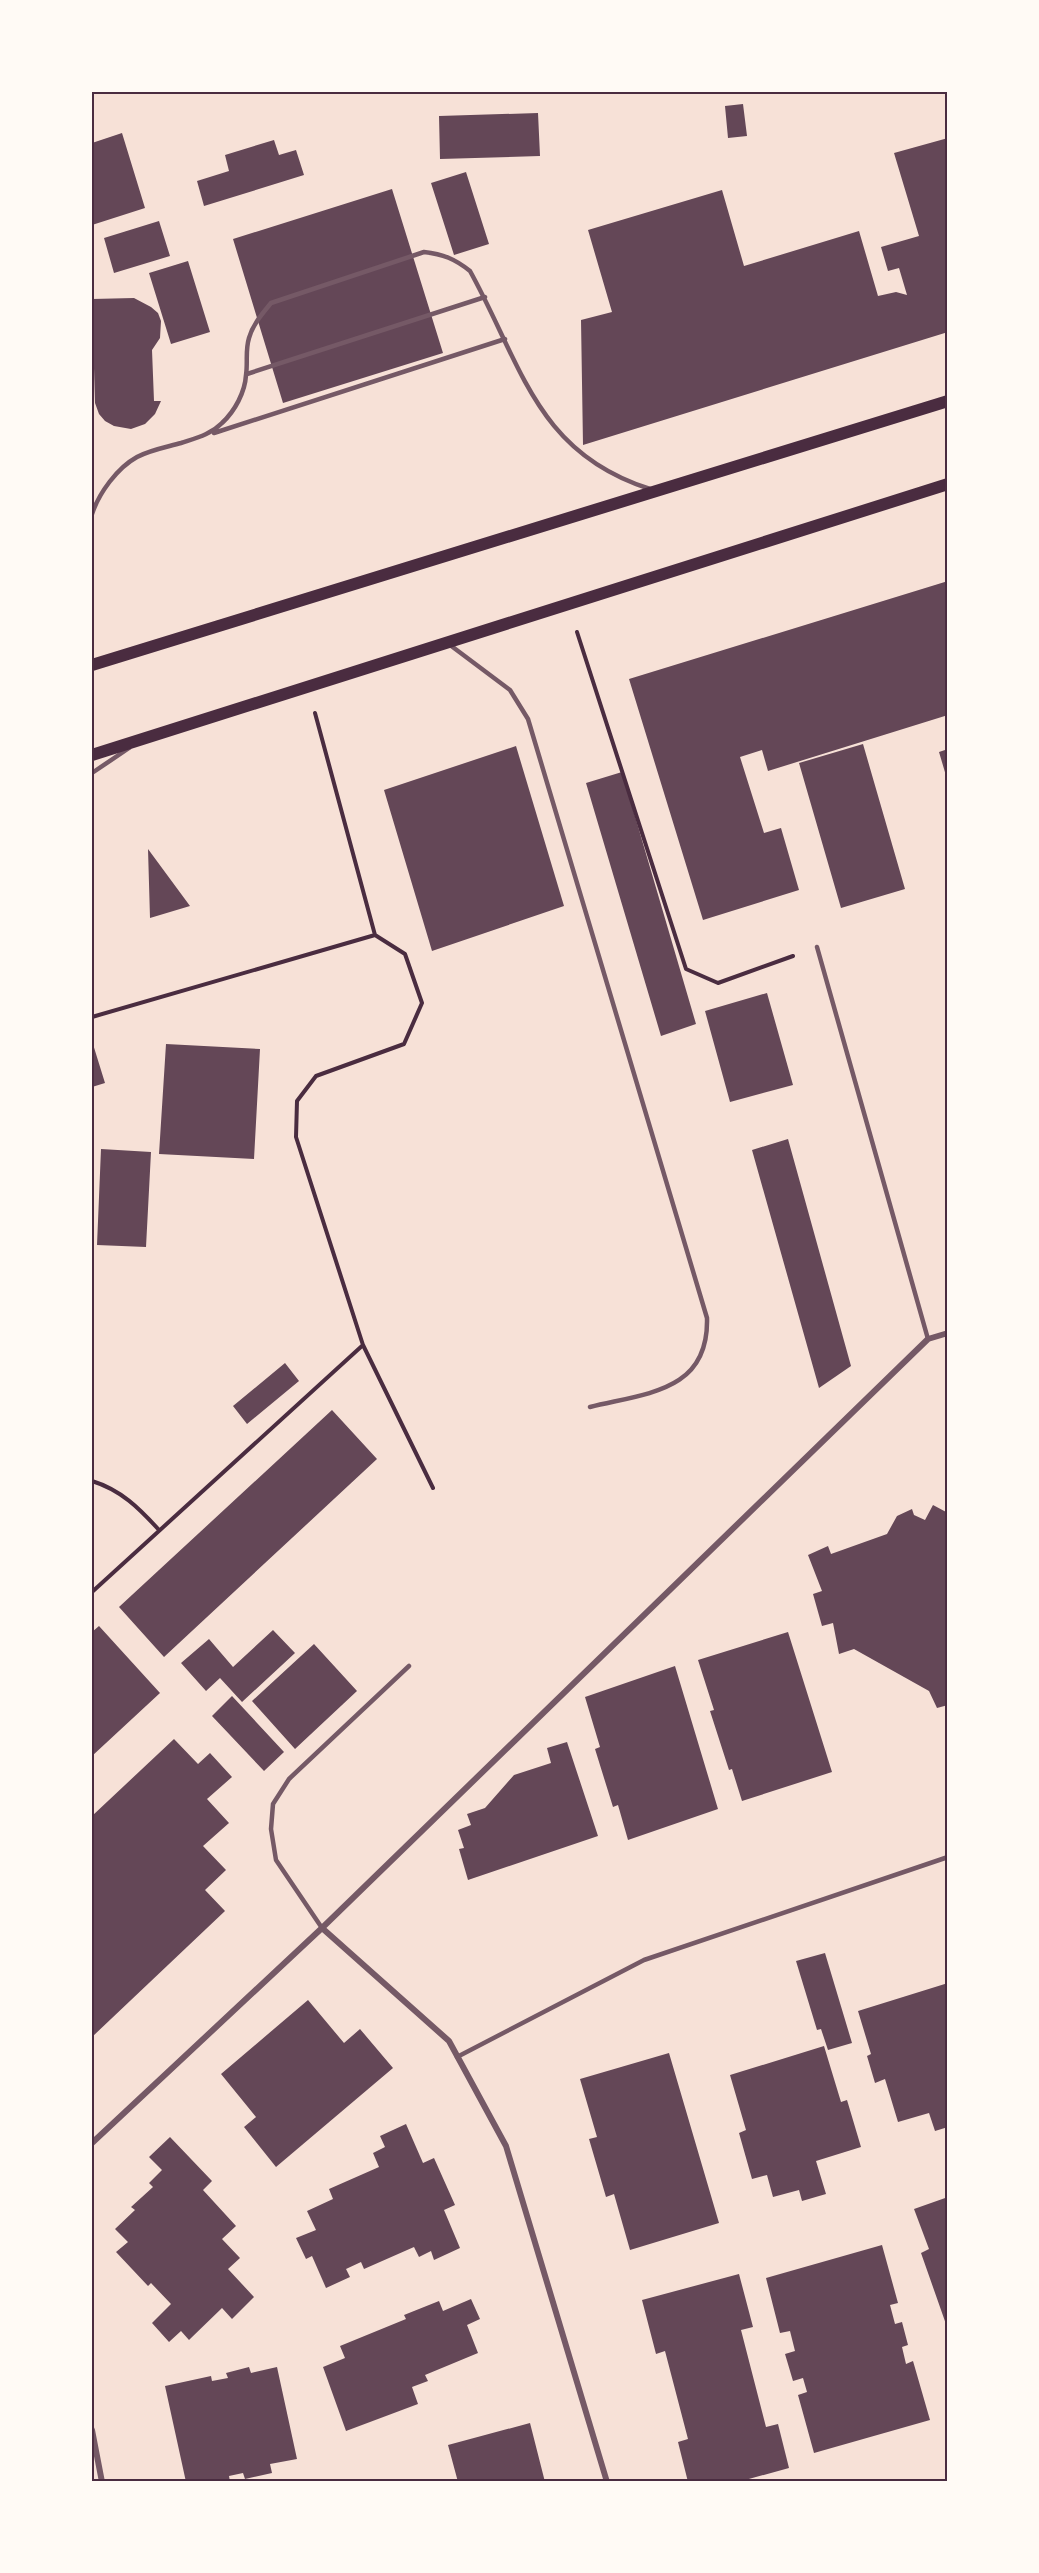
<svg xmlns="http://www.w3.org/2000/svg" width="1039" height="2573" viewBox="0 0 1039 2573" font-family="'Playfair Display',serif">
	<rect width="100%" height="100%" fill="#f7e1d7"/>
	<!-- building -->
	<path fill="#644757" d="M743,104L747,136L728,138L725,106Z
		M538,113L540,156L440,159L439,116Z
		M122,133L145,208L92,225V143Z
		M948,138V332L583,445L581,320L612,312L588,230L722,190L744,266L859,231L878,296L896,292L907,295L899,268L888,271L881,247L919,236L894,153Z
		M274,140L279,155L296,150L304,175L204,206L197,181L229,171L225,155Z
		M466,172L489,244L454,255L431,183Z
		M392,189L443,353L283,403L233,239Z
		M159,221L170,256L114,273L104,238Z
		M188,261L210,332L171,344L149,273Z
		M134,298L151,307L158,313L161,321L160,338L152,350L154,401H161L155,414L145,424L131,429L114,426L105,421L99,414L95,403L92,299Z
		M948,581V715L768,771L762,750L740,757L764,833L781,828L799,890L703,920L629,679Z
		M863,744L905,889L841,908L799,763Z
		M516,746L564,906L432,951L384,790Z
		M948,749V779H947L939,752Z
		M622,772L696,1024L661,1036L586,783Z
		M148,849L190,906L150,918Z
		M767,993L793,1085L730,1102L705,1011Z
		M92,1041L105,1083L92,1087Z
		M166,1044L260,1049L254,1159L159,1154Z
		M788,1139L851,1366L819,1388L752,1150Z
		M101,1149L151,1152L146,1247L97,1245Z
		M285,1363L299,1381L247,1424L233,1406Z
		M332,1410L377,1459L164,1657L119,1607Z
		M933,1505L948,1513V1705L937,1708L929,1691L854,1649L839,1654L833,1623L822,1626L813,1594L822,1591L808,1555L828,1546L831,1554L887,1534L897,1516L912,1509L914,1515L925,1520Z
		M99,1626L160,1693L92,1756V1632Z
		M273,1630L295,1653L242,1702L220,1678L206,1691L181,1663L209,1639L233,1667Z
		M788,1632L832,1772L742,1801L732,1769L729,1770L710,1711L714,1710L698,1660Z
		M314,1644L357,1691L295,1749L252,1701Z
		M675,1666L718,1809L628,1840L618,1805L613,1807L595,1749L600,1747L585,1697Z
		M232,1696L284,1752L264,1771L212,1716Z
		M174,1739L198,1764L210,1753L232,1777L207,1799L229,1823L203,1846L226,1870L205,1890L225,1911L92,2037V1816Z
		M567,1742L598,1836L468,1880L459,1849L464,1848L458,1830L471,1825L467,1814L485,1808L514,1775L551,1763L547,1748Z
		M825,1953L852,2043L828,2050L821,2029L817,2030L796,1961Z
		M948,1983V2127L935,2131L929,2113L898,2122L885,2079L875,2083L867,2056L871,2054L858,2011Z
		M308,2000L344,2043L360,2029L393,2068L276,2167L244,2127L256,2117L221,2074Z
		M824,2046L841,2102L847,2100L861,2147L816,2161L826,2194L802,2201L799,2190L773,2197L767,2175L752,2179L739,2133L746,2130L730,2075Z
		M669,2053L719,2223L630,2250L614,2194L606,2197L589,2139L597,2137L580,2079Z
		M406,2124L423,2163L434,2158L455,2205L444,2210L460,2248L434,2260L431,2251L419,2257L414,2247L364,2269L361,2262L346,2269L350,2277L326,2288L312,2256L306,2259L296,2238L316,2230L307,2211L333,2199L329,2189L379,2167L373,2153L385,2147L380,2136Z
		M170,2137L212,2181L203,2190L236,2226L222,2239L240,2258L228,2269L254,2297L232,2319L222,2308L189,2340L181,2331L169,2342L152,2323L171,2304L151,2283L148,2286L116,2252L128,2242L115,2229L135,2210L131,2207L153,2187L149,2183L162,2170L149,2157Z
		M948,2197V2327H947L921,2253L929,2249L914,2209Z
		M882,2245L898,2303L890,2305L895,2324L902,2322L908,2345L902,2347L906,2364L913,2361L930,2420L814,2453L798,2395L807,2392L803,2378L793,2381L785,2354L795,2351L790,2331L780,2333L766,2278Z
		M739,2274L753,2327L741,2330L766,2427L778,2424L789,2468L738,2482H688L678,2442L688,2439L665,2351L656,2354L642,2300Z
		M471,2299L480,2319L467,2325L478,2353L425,2375L428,2381L412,2387L418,2404L346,2431L323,2367L345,2358L340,2346L406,2319L404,2315L439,2301L443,2311Z
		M249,2367L251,2373L277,2367L297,2459L270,2464L272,2473L245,2479L243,2473L229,2476L230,2482H186L165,2386L211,2376L212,2381L228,2378L226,2373Z
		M530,2423L545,2482H458L448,2445Z"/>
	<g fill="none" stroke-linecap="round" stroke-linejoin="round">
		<!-- path -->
		<path stroke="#4a2c40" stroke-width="4" d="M577,632L686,969L718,983L793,956
			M315,713L375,935
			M92,1017L375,935L405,954L422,1003L404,1044L316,1076L297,1101L296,1137L363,1345L92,1592
			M363,1345L433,1488
			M92,1481C121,1490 139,1508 159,1530"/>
		<!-- service -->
		<path stroke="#755966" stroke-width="4.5" d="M247,374L485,297
			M214,433L505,339
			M92,514C99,493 117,468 137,457C150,450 167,447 181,443C196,438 210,435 222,423C235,411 245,392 246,375C248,362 245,351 249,338C253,324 262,314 271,303L424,252C443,254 455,259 470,271C522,365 536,453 650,489
			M450,645L510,690L528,719L707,1318C709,1392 646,1393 590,1407
			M92,773L129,748
			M817,947L928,1339
			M322,1928L276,1860L271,1829L273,1804L289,1779L409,1666
			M457,2057L644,1960L948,1857"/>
		<!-- minor -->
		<path stroke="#755966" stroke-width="6" d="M322,1928L449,2041L506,2146L607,2482
			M92,2143L322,1928L928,1339L948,1333
			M92,2430L102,2482"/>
		<!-- secondary -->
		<path stroke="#4a2c40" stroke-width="12" d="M92,665L948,401
			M92,755L948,484"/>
	</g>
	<!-- border -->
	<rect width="1039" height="2573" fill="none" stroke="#fffaf5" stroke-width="186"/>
	<rect x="93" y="93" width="853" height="2387" fill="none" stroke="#4a2c40" stroke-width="2"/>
</svg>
